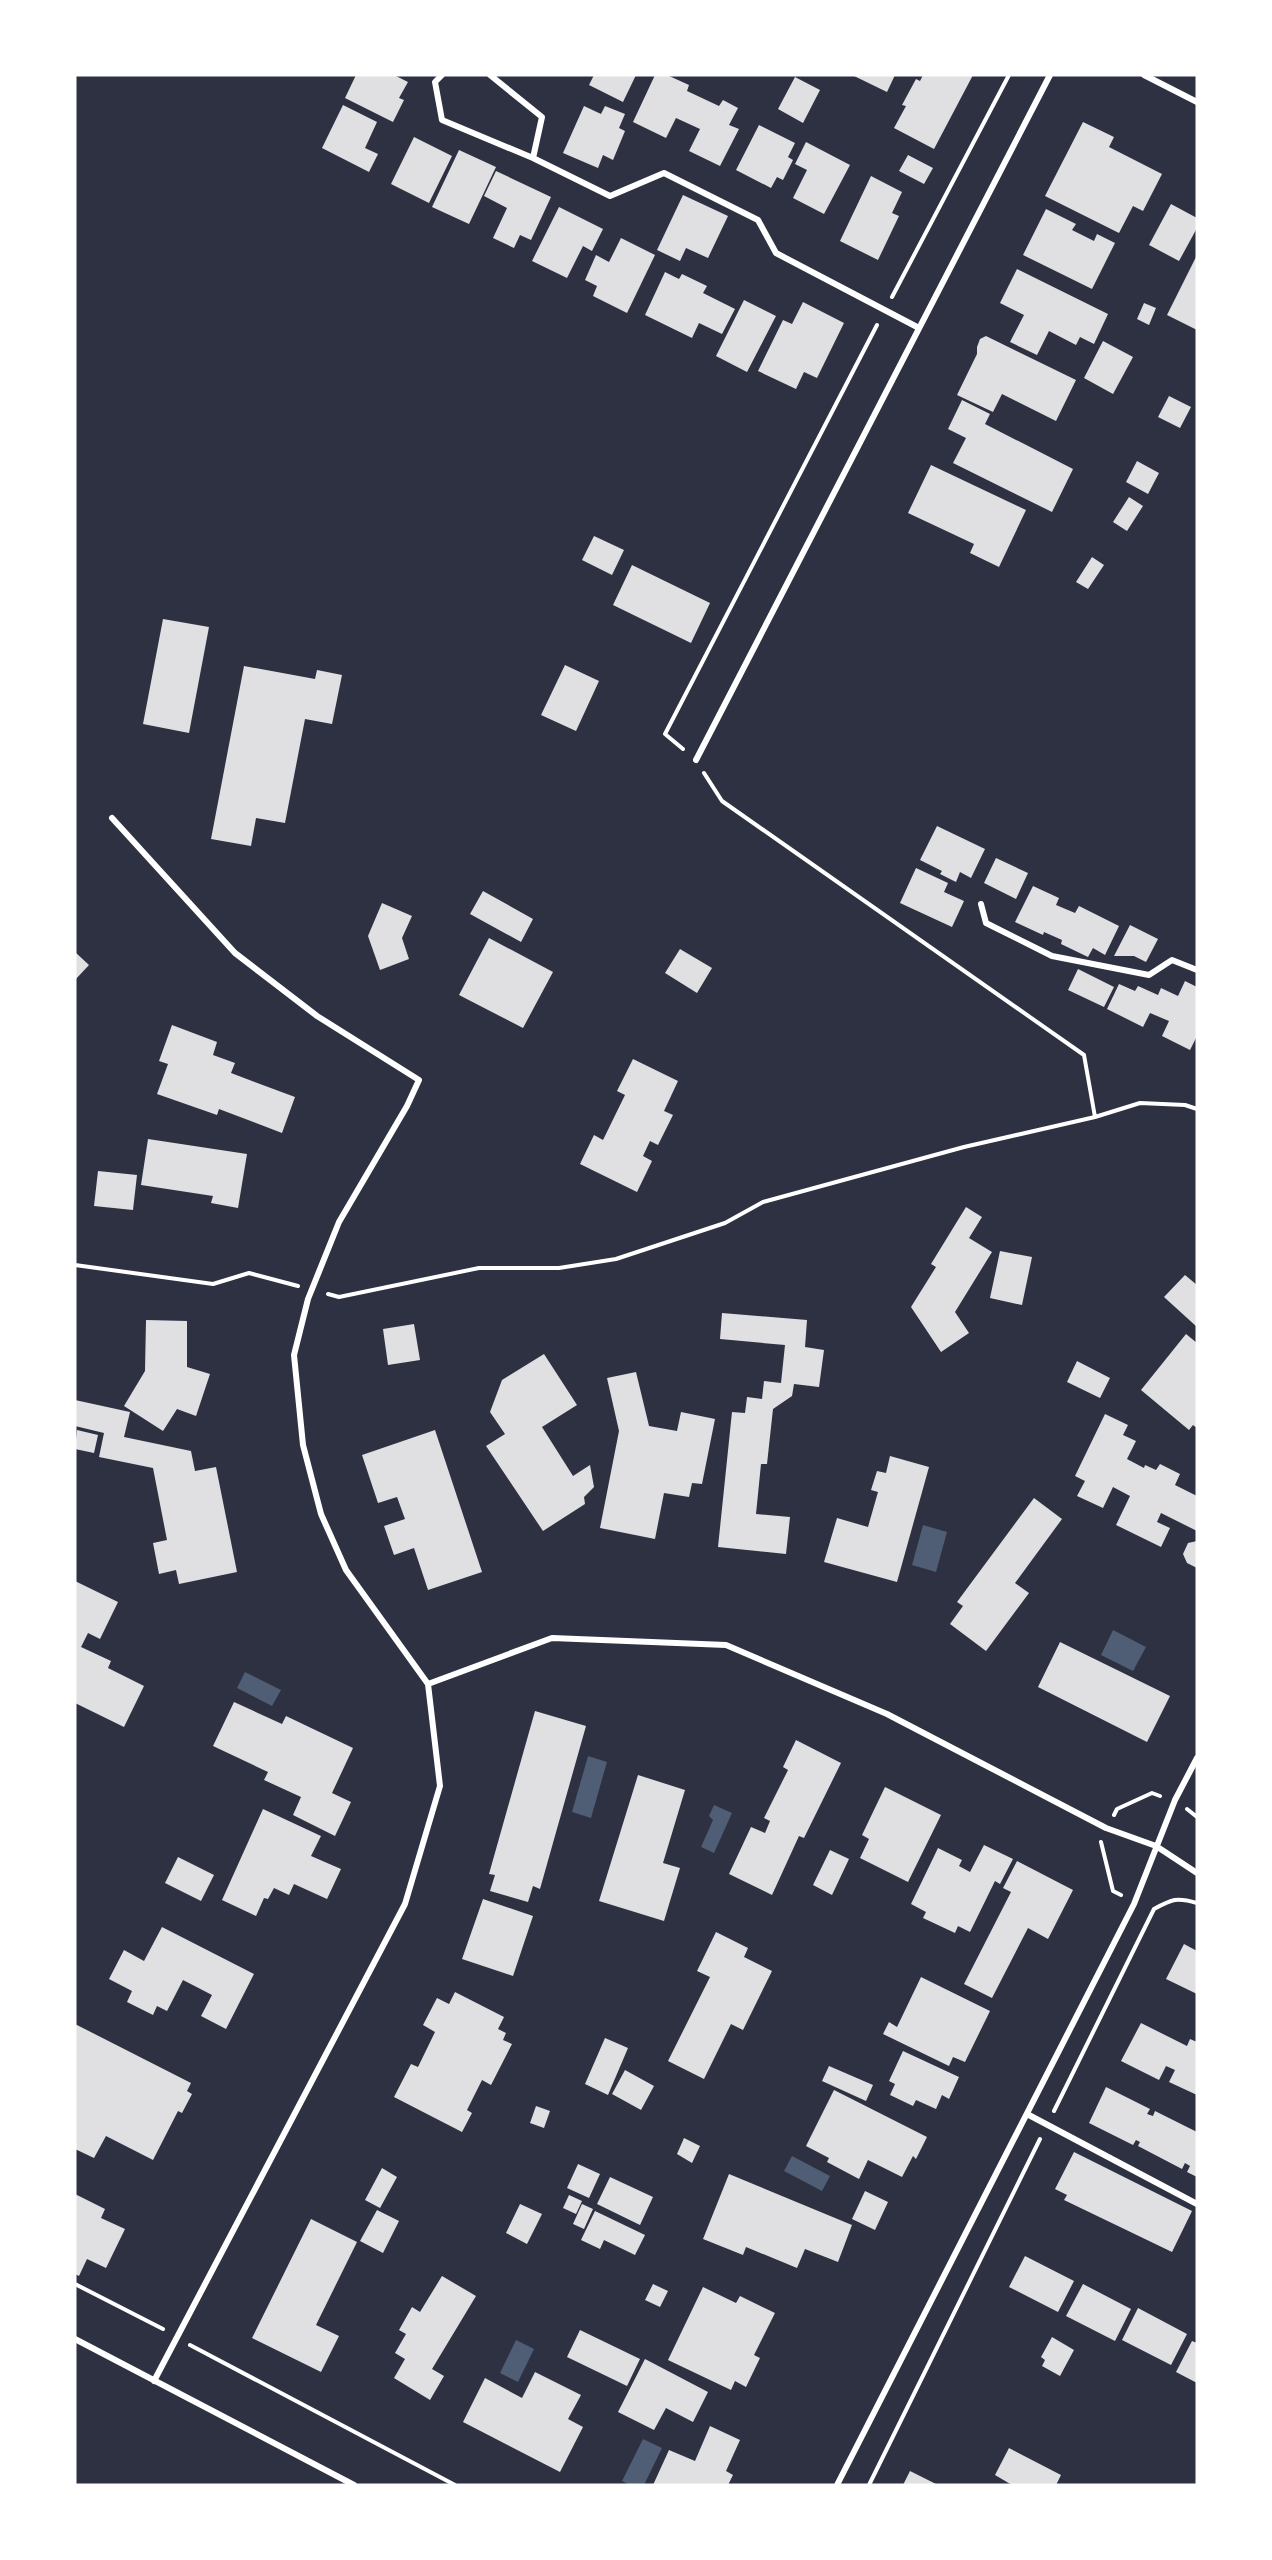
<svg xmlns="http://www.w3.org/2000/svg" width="1272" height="2560" viewBox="0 0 1272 2560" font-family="Helvetica,sans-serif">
	<rect width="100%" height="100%" fill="#2d3142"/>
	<!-- water -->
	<path fill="#4f5d75" d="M923,1525L947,1532L936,1572L912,1565Z
		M1113,1630L1146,1647L1133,1671L1101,1655Z
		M245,1672L281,1690L272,1706L237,1688Z
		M588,1756L607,1762L591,1818L572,1812Z
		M714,1805L732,1813L714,1853L701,1847L713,1820L709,1816Z
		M792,2156L830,2176L822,2191L784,2171Z
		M516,2340L534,2349L518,2382L500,2373Z
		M643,2439L662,2448L644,2485H630L622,2481Z"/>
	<!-- building -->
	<path fill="#e0e0e3" d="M356,75H394L408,82L399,98L404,100L393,122L345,98Z
		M594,75H636L623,102L589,85Z
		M655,75H667L689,85L687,91L719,106L723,100L738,108L729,125L739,129L720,166L689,151L700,129L676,118L666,138L633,122Z
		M852,75H895L887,92Z
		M923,75H973L934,149L894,128L906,106L902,105L916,79L920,81Z
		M795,77L820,90L803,123L778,109Z
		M343,105L377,122L365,148L378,154L369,172L322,148Z
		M584,106L601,114L605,106L625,114L619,128L625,131L613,160L603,155L598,168L563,153Z
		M1083,122L1114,137L1109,147L1162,174L1143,211L1133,206L1119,233L1045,196Z
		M759,125L795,143L788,157L793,160L783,180L777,177L771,188L736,170Z
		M414,137L452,156L429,203L391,184Z
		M806,142L850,165L824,214L793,198L807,170L795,164Z
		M459,150L496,167L469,224L432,207Z
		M908,155L933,168L924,184L899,171Z
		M496,171L551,197L531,240L520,235L514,248L493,238L507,208L484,196Z
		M871,176L902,192L892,213L899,216L878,260L840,241Z
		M683,195L728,216L708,258L686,248L680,261L657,250Z
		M1171,204L1197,218V228L1179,261L1149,245Z
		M559,207L603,229L592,251L583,246L567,278L532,261Z
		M1046,209L1076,224L1072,230L1094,241L1097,234L1115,243L1092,289L1023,255Z
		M621,238L655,255L627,313L593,296L597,286L585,280L596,255L609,262Z
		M1197,255V330L1167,315Z
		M1017,269L1108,314L1094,344L1080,337L1076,345L1049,331L1037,355L1010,342L1024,315L1000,303Z
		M665,272L679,279L682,274L707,286L703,293L735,309L722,334L699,323L692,338L645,315Z
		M744,300L776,316L747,372L716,356Z
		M803,302L844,323L817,378L804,372L796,389L758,371L783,320L792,324Z
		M1144,303L1156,308L1149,325L1137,319Z
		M986,336L1076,380L1056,421L1002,394L993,412L957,395L977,354V347L980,339Z
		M1103,341L1133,357L1113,394L1084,378Z
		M1169,396L1191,407L1180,428L1158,417Z
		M962,400L990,414L985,424L1073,469L1052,512L953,463L966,438L948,429Z
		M1137,461L1159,473L1148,494L1126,482Z
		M931,465L1026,510L999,567L970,553L974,544L908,513Z
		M1129,497L1143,506L1127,531L1113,522Z
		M594,536L624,550L612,575L582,560Z
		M1092,557L1104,565L1088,589L1076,582Z
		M632,565L710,603L691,643L613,605Z
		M163,619L209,627L189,733L143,724Z
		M565,665L599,681L576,731L541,715Z
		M244,666L315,679L317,670L342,675L332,724L305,719L285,823L256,818L251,846L211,839Z
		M937,826L985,849L971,878L960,872L956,882L940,874L942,871L920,860Z
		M996,858L1028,873L1016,899L984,883Z
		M916,868L948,883L944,892L964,901L952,927L900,903Z
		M1033,886L1059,898L1056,905L1075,913L1079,906L1119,926L1105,955L1093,948L1088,957L1061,944L1062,940L1044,932L1043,935L1015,922Z
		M483,891L533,919L521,942L470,914Z
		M382,903L412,916L402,938L409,959L380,970L368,936Z
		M1130,925L1158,939L1146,962L1134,956H1114Z
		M489,938L553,972L523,1028L459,995Z
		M680,949L712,968L697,993L665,973Z
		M75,952L89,965L75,980Z
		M1078,969L1114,987L1104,1007L1068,990Z
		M1185,981L1197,987V1036L1190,1050L1162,1036L1169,1021L1150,1013L1143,1027L1107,1009L1119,984L1135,991L1138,986L1158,995L1161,988L1178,996Z
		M172,1025L217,1042L213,1055L235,1063L231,1073L295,1097L282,1133L219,1109L217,1115L157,1094L168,1064L159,1061Z
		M633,1059L678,1081L664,1111L673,1115L658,1145L650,1141L643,1156L652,1161L637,1192L580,1164L594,1135L603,1140L625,1095L617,1091Z
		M148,1139L247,1154L238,1208L211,1203L213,1196L141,1185Z
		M98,1171L137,1175L133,1210L94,1206Z
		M966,1207L982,1217L969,1238L992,1252L955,1312L969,1333L941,1352L911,1307L936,1267L931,1264Z
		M1000,1251L1032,1257L1022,1305L990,1298Z
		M1185,1275L1197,1285V1327L1164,1297Z
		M722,1313L807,1320L805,1347L824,1350L819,1387L794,1384L792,1396L773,1409L767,1464H761L756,1514L790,1517L786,1554L718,1547L732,1412L745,1413L747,1397L762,1399L764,1381L781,1383L785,1345L720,1339Z
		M146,1320L187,1321V1367L210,1374L196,1416L177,1409L163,1431L124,1406L145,1371Z
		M414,1324L420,1360L388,1365L383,1329Z
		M1186,1334L1197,1343V1428L1193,1425L1189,1430L1141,1390Z
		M544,1354L577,1405L542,1427L573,1476L590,1465L594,1487L584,1497L585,1504L543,1531L486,1446L505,1434L490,1412L502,1380Z
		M1077,1361L1110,1378L1100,1398L1067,1382Z
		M636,1372L649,1426L677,1431L681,1412L715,1419L702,1484L692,1483L689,1497L664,1493L655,1539L600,1528L619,1431L607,1378Z
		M75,1400L130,1412L124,1437L191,1451L195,1471L216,1467L237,1572L179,1584L176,1570L159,1574L153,1543L167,1540L153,1468L99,1457L104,1433L75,1426Z
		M1105,1414L1128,1425L1123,1435L1136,1441L1127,1459L1144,1468L1145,1465L1156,1470L1160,1464L1180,1474L1175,1485L1197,1496V1531L1161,1513L1157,1522L1170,1528L1161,1547L1116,1525L1130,1496L1113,1487L1103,1508L1077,1496L1085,1481L1075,1476Z
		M77,1430L98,1435L94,1453L75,1449Z
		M435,1430L482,1572L428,1590L414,1548L394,1555L384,1526L405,1519L397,1497L378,1503L362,1455Z
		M890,1456L929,1467L897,1582L824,1562L837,1518L868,1527L878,1492L871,1490L877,1471L886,1473Z
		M1034,1498L1062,1519L1015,1583L1029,1593L986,1651L950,1624L963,1606L957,1602Z
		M1197,1541V1568L1187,1563L1183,1554L1188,1543Z
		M75,1581L118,1602L100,1639L88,1633L81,1647L111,1661L108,1668L144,1686L124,1727L75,1703Z
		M1060,1642L1170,1696L1147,1742L1038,1687Z
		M234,1702L282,1724L286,1716L353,1748L332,1793L351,1802L335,1836L293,1815L301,1797L264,1780L268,1772L213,1746Z
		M535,1711L586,1726L540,1889L533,1886L528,1902L490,1891L495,1875L489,1874Z
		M796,1740L841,1763L804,1838L799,1836L772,1895L729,1874L751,1827L765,1833L770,1821L764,1818L788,1770L783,1767Z
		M638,1775L685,1790L663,1863L680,1868L664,1921L599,1901Z
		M885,1787L941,1815L908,1882L860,1858L869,1839L862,1835Z
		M263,1809L321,1836L311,1856L341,1869L327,1899L294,1884L289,1895L274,1888L268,1899L264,1898L256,1916L222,1900Z
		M984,1845L1013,1859L1000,1884L995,1881L970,1932L958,1926L955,1933L923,1918L926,1912L911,1904L938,1848L962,1860L959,1866L970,1872Z
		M830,1850L849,1859L832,1895L813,1885Z
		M178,1857L214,1875L201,1901L165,1883Z
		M1017,1861L1073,1890L1048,1939L1028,1928L992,1998L964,1984L1011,1892L1003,1888Z
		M483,1899L533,1916L513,1976L462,1959Z
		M162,1927L254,1974L226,2029L201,2016L212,1995L183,1980L167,2011L157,2006L153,2015L127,2002L132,1991L109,1979L124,1950L144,1961Z
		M716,1932L748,1948L744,1957L772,1971L743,2030L731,2024L704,2079L668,2061L710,1977L697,1971Z
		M1184,1944L1197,1951V1994L1166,1979Z
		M921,1977L990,2011L965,2062L953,2057L949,2066L883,2034L889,2022L897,2027Z
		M455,1992L504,2017L498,2029L506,2033L503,2040L512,2044L491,2085L482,2080L467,2110L472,2113L462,2132L394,2097L411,2064L418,2067L435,2032L423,2025L437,1998L449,2004Z
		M1141,2023L1187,2046L1190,2039L1197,2042V2095L1169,2082L1175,2070L1166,2066L1159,2080L1121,2061Z
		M75,2024L191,2083L187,2091L192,2094L182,2113L178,2111L153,2160L106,2136L94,2158L75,2149Z
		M605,2038L628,2048L608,2095L585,2084Z
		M903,2051L959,2077L949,2099L942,2095L936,2109L916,2100L913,2106L890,2095L895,2084L889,2081Z
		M829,2066L873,2085L866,2101L822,2081Z
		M625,2070L654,2086L641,2110L612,2094Z
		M1106,2087L1150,2109L1147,2114L1153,2116L1155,2111L1197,2132V2177L1187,2172L1190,2166L1185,2163L1182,2169L1138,2146L1140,2142L1136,2140L1133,2145L1089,2123Z
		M834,2090L927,2137L916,2159L913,2156L902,2177L868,2160L859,2179L827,2162L829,2158L806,2146Z
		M536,2106L550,2111L544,2128L530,2123Z
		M684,2138L700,2146L692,2163L677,2154Z
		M1074,2152L1192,2211L1172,2252L1064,2200L1067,2195L1055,2189Z
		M578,2164L600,2174L589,2198L567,2188Z
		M382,2168L397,2177L380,2208L365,2200Z
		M729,2174L852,2225L838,2262L805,2249L797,2268L746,2247L743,2255L703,2239Z
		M610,2177L653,2197L640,2225L597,2204Z
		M865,2191L888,2202L875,2230L852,2219Z
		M75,2194L105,2209L101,2218L125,2229L106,2268L87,2259L79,2276L75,2274Z
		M569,2195L582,2201L576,2214L563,2208Z
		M520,2204L542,2214L527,2244L506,2233Z
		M582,2204L593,2209L584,2229L573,2224Z
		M377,2210L399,2221L383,2253L360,2241Z
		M595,2211L645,2235L635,2255L604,2240L600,2249L581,2240Z
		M311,2219L357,2242L316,2325L339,2336L321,2372L252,2338Z
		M1025,2256L1074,2281L1058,2312L1009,2287Z
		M442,2276L476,2296L432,2369L444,2376L430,2400L394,2378L405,2359L395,2353L406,2334L399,2330L412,2307L420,2312Z
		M653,2284L668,2291L660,2307L645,2300Z
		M1083,2284L1131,2309L1115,2341L1066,2316Z
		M703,2287L736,2303L740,2296L775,2313L754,2355L760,2358L746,2387L735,2381L731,2390L668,2360Z
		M1138,2308L1187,2334L1171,2365L1122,2340Z
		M580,2330L640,2359L627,2386L567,2357Z
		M1052,2337L1074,2350L1060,2376L1042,2366L1045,2360L1041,2357Z
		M1192,2341L1197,2343V2383L1176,2372Z
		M645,2359L708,2392L693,2422L666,2408L654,2430L618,2412Z
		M535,2372L581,2395L568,2419L583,2427L560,2472L463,2422L485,2378L522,2398Z
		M710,2426L740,2440L726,2471L733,2475L728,2485H653L669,2450L695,2461Z
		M1009,2448L1061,2475L1056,2485H1012L995,2475Z
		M910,2471L938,2485H903Z"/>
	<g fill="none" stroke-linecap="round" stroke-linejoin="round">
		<!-- path -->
		<path stroke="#fff" stroke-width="4" d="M892,297L1009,75
			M683,749L665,734L877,325
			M704,773L722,801L1084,1055L1095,1117
			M75,1265L213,1284L249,1273L298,1286
			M328,1294L339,1297L479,1268H559L616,1259L725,1223L763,1202L964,1147L1095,1117L1140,1103L1185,1105L1197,1109
			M1187,1809L1197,1817
			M1114,1815L1117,1809L1152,1793L1160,1796
			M1101,1842L1113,1891L1121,1895
			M1054,2111L1154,1909C1172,1899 1177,1897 1197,1903
			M75,2284L163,2329
			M190,2345L455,2485
			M869,2485L1040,2139"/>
		<!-- minor -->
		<path stroke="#fff" stroke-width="6" d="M442,75L435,82L442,120L533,158L610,196L664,173L758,220L776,253L919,328
			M490,75L542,117L533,158
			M1144,75L1197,102
			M696,760L1050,75
			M112,818L235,953L317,1016L419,1080L407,1106L339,1222L308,1299L294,1355L303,1445L321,1514L346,1570L428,1684L440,1786L405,1904L154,2381
			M981,904L986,923L1052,956L1149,975L1172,960L1197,970
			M428,1684L552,1638L726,1645L887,1714L1106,1828L1156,1846L1197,1873
			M1027,2114L1197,2204
			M75,2339L354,2485
			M837,2485L1134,1904L1175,1800L1197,1758"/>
	</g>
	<!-- border -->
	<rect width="1272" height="2560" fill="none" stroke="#ffffff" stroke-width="153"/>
</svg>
